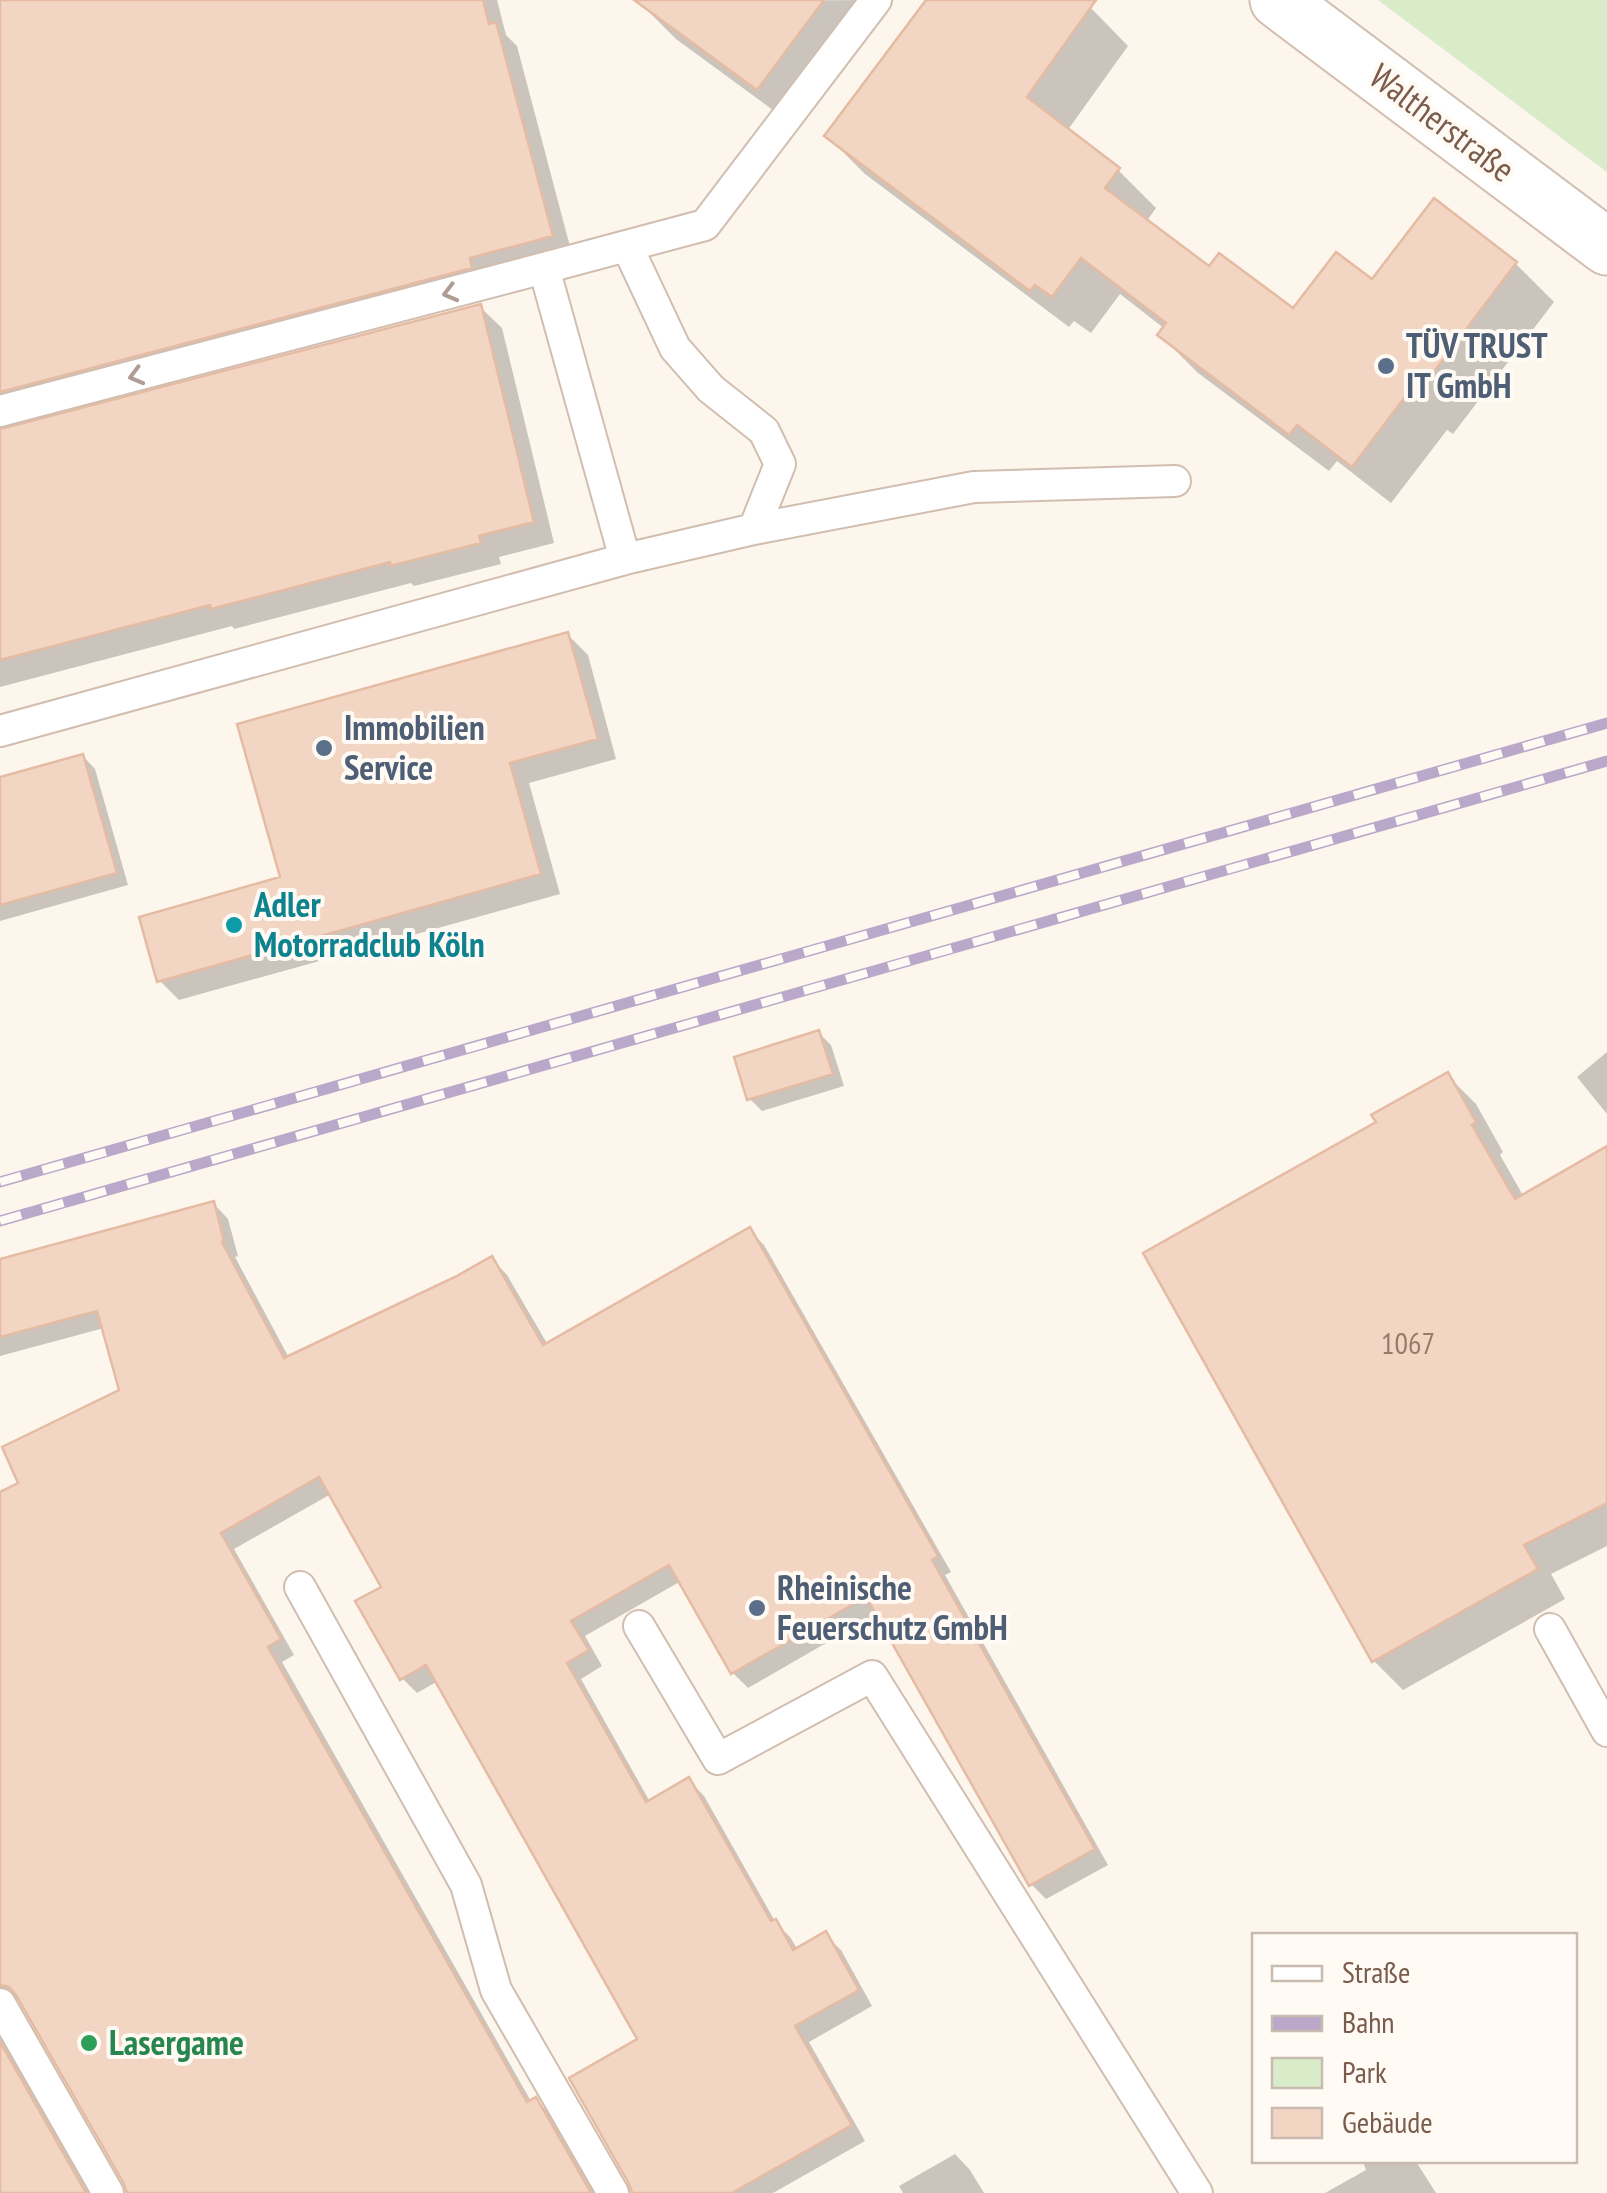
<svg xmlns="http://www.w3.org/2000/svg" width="1607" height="2193" viewBox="0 0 1607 2193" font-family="'PT Sans Narrow',sans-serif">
	<rect width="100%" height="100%" fill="#fdf6ec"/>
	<!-- green -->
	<path fill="#d8ecc9" d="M1378,0H1607V172L1580,152Z"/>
	<!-- shadow -->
	<path fill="#0003" d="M0,0H497L506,35L517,46L573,258L9,418L3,427V432L480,307L502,328L554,543L499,557L501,564L414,586L411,583L234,629L232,626L0,687Z
		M890,0L796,127L676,39L638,1Z
		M930,0H1081L1090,7L1128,46L1067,131L1118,170L1156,208L1146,222L1210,270L1293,312L1373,283L1435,202L1516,264L1554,302L1453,434L1447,430L1391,503L1337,461L1329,471L1198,373L1160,335L1165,329L1120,294L1091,333L1074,321L1069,327L865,174L827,136Z
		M568,635L588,655L616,759L529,783L560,894L179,1000L159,980Z
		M83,756L95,769L128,885L0,921V779Z
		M819,1033L831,1045L844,1086L762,1111L750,1099Z
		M1607,1052V1114L1577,1077Z
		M1447,1075L1476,1104L1503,1152L1500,1155L1524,1197L1607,1149V1546L1551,1574L1565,1599L1403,1690L1374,1661L1146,1254L1379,1123Z
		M213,1203L228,1219L238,1256L235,1257L289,1358L492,1259L507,1275L548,1345L749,1230L764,1245L951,1572L945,1575L1108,1865L1046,1899L1031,1884L878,1613L748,1688L733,1673L681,1581L585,1636L602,1666L581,1679L650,1802L689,1780L704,1796L776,1923L790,1937L798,1950L825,1935L841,1950L872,2006L809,2042L865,2141L773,2193H634L641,2040L438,1681L417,1693L402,1678L385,1588L331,1494L234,1549L294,1655L282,1662L532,2103L536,2100L551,2115L596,2193H129L127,2184L23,2001L18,2000L5,2003L0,2008V1495L22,1485L122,1392L104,1328L0,1356V1261Z
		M0,2034L91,2193H0Z
		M955,2154L970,2170L984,2193H903L899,2186Z
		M1362,2160H1415L1436,2193H1325L1366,2170Z"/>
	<!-- building -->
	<path fill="#f3d5c3" stroke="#e6bba3" stroke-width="2.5" d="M0,0H483L489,24L496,22L553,236L470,258L472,268L0,392Z
		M634,0H824L757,90Z
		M926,0H1096L1027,97L1120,168L1105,188L1209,266L1219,253L1293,308L1336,252L1372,279L1434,198L1517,262L1414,398L1408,393L1352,467L1297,425L1289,435L1157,335L1166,323L1081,258L1052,297L1035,285L1030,291L824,136Z
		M481,304L534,522L479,536L481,543L390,566V562L211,609L210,605L0,660V429Z
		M568,632L598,739L510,763L541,874L157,982L139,917L280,877L237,724Z
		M83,754L117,873L0,905V777Z
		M819,1030L833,1074L747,1100L734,1057Z
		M1448,1072L1476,1122L1472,1125L1515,1199L1607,1146V1503L1524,1545L1538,1569L1372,1662L1143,1253L1376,1122L1371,1115Z
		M214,1201L224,1241L222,1242L284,1358L455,1277L492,1256L543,1345L750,1227L938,1556L932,1560L1095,1849L1029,1886L866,1597L731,1674L669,1565L571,1621L589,1650L567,1663L646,1802L689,1777L771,1921L776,1919L793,1950L826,1931L859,1990L795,2026L852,2125L732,2193H632L629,2184L569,2078L637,2039L426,1665L400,1680L355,1601L381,1587L319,1477L221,1533L281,1639L268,1647L527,2102L536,2097L591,2193H127L124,2184L16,1995L9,1987L0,1985V1492L18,1483L2,1447L119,1390L97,1311L0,1337V1259Z
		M0,2042L86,2193H0Z"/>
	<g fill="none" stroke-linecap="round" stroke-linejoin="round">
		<defs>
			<path id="service" d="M627,246L675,348L711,389L764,431L780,464L754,529
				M0,411L544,268
				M625,559L544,268L705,225L876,0
				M0,731L625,559L754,529L974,487L1175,481
				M300,1587L466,1885L496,1990L613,2193
				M639,1626L718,1759L872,1676L1197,2193
				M1550,1629L1607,1731
				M0,2004L108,2193"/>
			<path id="tertiary" d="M1278,0L1607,247"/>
		</defs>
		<!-- service casing -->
		<use href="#service" stroke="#d1beb0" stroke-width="34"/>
		<!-- tertiary casing -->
		<use href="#tertiary" stroke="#d1beb0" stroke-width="59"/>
		<!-- service -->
		<use href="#service" stroke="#fff" stroke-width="30"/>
		<!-- tertiary -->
		<use href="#tertiary" stroke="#fff" stroke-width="55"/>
		<defs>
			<path id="rail" d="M0,1182L1607,723
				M0,1221L1607,761"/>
		</defs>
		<!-- rail casing -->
		<use href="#rail" stroke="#b9a8c9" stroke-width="11"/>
		<!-- rail -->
		<use href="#rail" stroke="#fffaf3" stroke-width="8" stroke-dasharray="22" stroke-linecap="butt"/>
	</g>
	<!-- one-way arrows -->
	<defs><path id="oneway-chevron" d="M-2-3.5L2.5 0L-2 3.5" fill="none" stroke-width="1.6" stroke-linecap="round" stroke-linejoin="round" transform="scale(2.5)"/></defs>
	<g stroke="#af9d94">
		<use href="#oneway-chevron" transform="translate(450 293) rotate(165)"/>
		<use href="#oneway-chevron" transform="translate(136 376) rotate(165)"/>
	</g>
	<!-- markers -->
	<g fill="#5c6f8a" stroke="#fffaf3" stroke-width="4">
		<circle cx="1386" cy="366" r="10"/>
		<circle cx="324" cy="748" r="10"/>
		<circle cx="757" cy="1608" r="10"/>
	</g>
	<circle fill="#0f9aa8" stroke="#fffaf3" stroke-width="4" cx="234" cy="925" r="10"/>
	<circle fill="#2e9e5b" stroke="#fffaf3" stroke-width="4" cx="89" cy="2043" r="10"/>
	<g text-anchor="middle" stroke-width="8" stroke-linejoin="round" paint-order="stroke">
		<!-- number labels -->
		<g font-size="30" fill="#987a6a">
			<text x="1408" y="1354">1067</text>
		</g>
		<!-- street labels -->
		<g font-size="35" fill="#7a5c4d" stroke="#fffaf3">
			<text transform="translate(1442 123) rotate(37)" y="12">Waltherstraße</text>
		</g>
		<!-- service labels -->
		<g font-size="35" font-weight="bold" fill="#4e5e75" stroke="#fffaf3" text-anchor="start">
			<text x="1406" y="358">TÜV TRUST<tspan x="1406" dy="40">IT GmbH</tspan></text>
			<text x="344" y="740">Immobilien<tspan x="344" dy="40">Service</tspan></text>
			<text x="777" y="1600">Rheinische<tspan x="777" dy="40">Feuerschutz GmbH</tspan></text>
		</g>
		<!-- culture labels -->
		<g font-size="35" font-weight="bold" fill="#0d838f" stroke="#fffaf3" text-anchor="start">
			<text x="254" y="917">Adler<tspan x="254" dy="40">Motorradclub Köln</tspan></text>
		</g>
		<!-- leisure labels -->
		<g font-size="35" font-weight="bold" fill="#27864d" stroke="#fffaf3" text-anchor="start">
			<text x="109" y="2055">Lasergame</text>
		</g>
	</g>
	<!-- legend -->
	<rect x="1252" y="1933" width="325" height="230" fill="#fffaf3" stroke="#cabbb1" stroke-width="2.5"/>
	<rect x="1272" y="1966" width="50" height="15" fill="#ffffff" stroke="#cabbb1" stroke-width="2.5"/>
	<text x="1342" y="1983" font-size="30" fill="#7a5c4d">Straße</text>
	<rect x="1272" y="2016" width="50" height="15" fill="#b9a8c9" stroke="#cabbb1" stroke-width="2.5"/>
	<text x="1342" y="2033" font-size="30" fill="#7a5c4d">Bahn</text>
	<rect x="1272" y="2058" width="50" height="30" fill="#d8ecc9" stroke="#cabbb1" stroke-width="2.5"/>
	<text x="1342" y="2083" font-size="30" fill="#7a5c4d">Park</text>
	<rect x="1272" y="2108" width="50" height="30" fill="#f3d5c3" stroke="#cabbb1" stroke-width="2.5"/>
	<text x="1342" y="2133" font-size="30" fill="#7a5c4d">Gebäude</text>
</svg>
